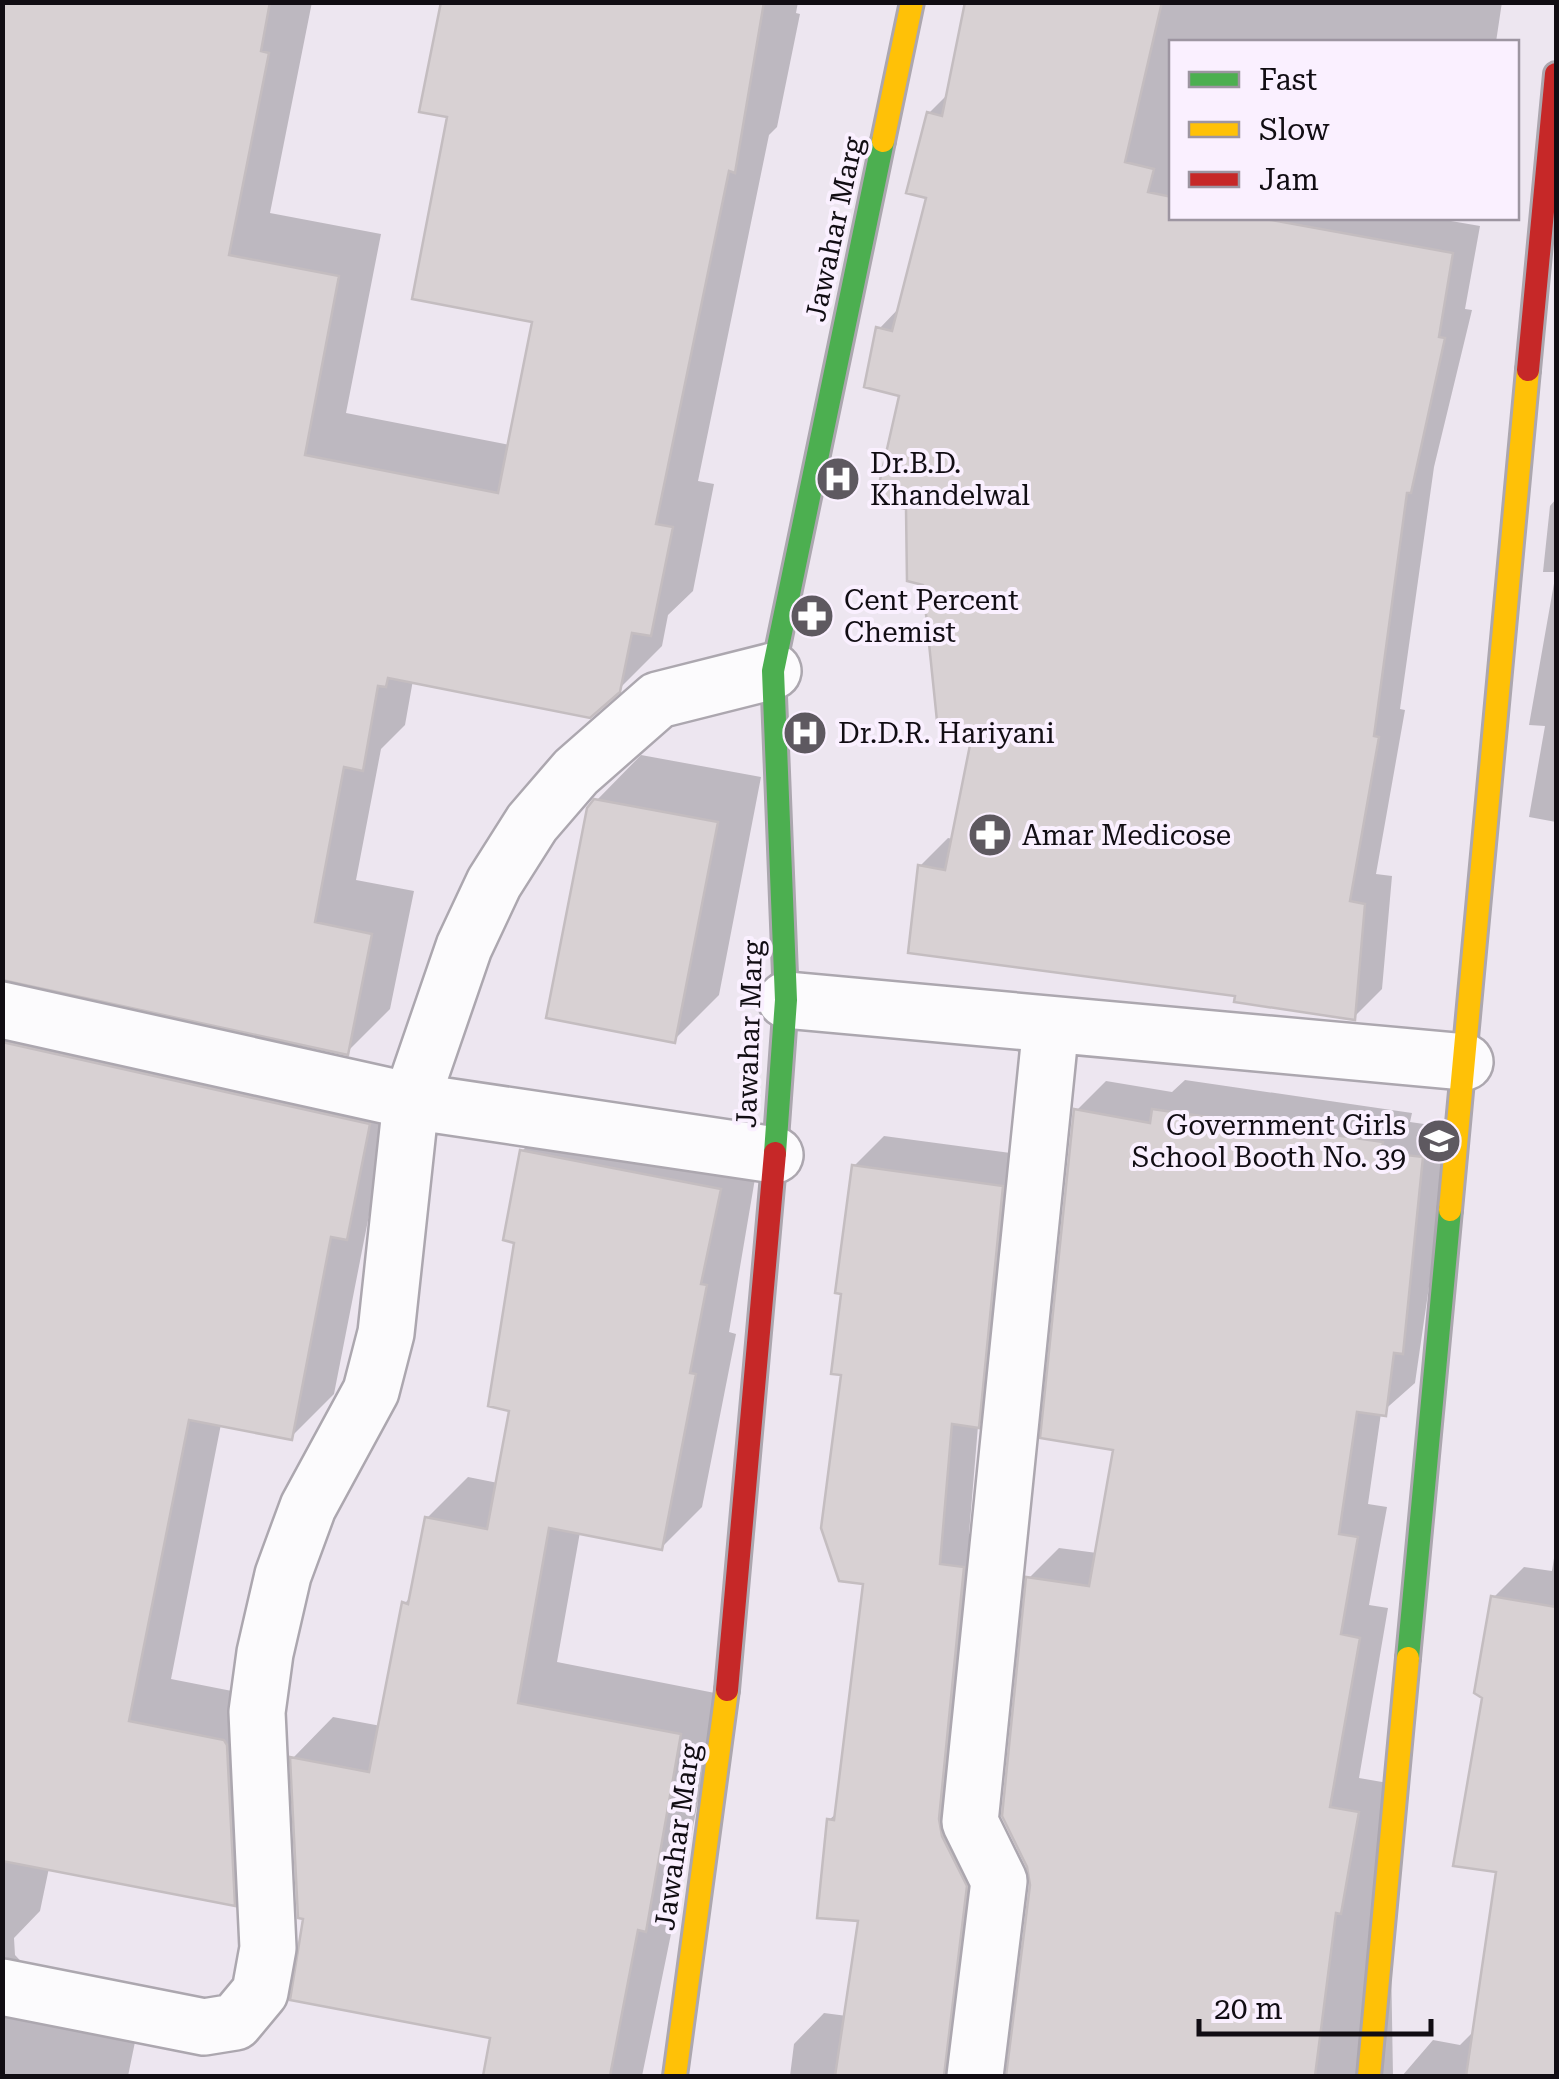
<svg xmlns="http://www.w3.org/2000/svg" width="1559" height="2079" viewBox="0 0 1559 2079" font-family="'Roboto Serif',serif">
	<rect width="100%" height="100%" fill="#ede6f0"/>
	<!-- shadow -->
	<path fill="#0003" d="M2,2H312L270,213L381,234L346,413L510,445L535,320L450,115L443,2H798L796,13L800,14L777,127L769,135L698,481L714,484L693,591L668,615L662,646L618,690L413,680L405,725L381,749L356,880L414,891L390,1009L347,1052L16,978L24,991L411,1082L389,1194L369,1215L334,1394L291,1437L221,1424L171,1679L267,1698L276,1861L234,1903L49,1868L40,1911L14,1938L15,1955L29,1970L20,2020L135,2042L128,2076H2Z
		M968,2H1502L1496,42H1172V218H1452L1451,221L1480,226L1465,309L1472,310L1434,467L1400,709L1405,710L1376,874L1392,876L1382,989L1354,1017L1237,994L920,866L948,838L953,839L976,728L925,583L902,394L879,329L901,306L929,196V113L950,92Z
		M1556,499V822L1529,817L1545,726L1529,725L1556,572H1543L1550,506Z
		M641,755L761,777L719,995L674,1040L596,801Z
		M1185,1080L1412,1113L1410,1122L1452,1128L1415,1383L1381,1413L1368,1504L1387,1507L1369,1605L1388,1608L1359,1778L1388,1783L1393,2076H1009L1033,1885L1029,1578L1059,1548L1097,1553L1116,1448L1076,1111L1106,1081L1172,1092Z
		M563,1110L760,1149L729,1332L736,1334L702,1507L662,1547L580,1532L557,1662L720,1694L642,2076H485L493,2036L306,1917L293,1758L333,1717L381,1726L404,1604L412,1596L427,1518L468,1477L498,1483L512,1409L522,1151Z
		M884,1136L1032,1156L1008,1396L978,1426L969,1534L993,1538L999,2076H790L794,2044L824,2013L847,2016L861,1919L829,1820L838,1812L865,1582L844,1373L854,1166Z
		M1556,1545V2076H1402L1433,2040L1460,2045L1473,2032L1498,1870L1485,1697L1494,1597L1524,1567L1552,1571Z"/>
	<!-- building -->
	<path fill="#d8d1d3" stroke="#c4bdc0" stroke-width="2.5" d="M2,2H270L261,51L269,53L229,255L339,276L305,455L498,493L532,322L412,299L447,117L419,112L441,2H764L735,173L729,171L656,524L673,527L651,636L632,633L620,692L590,718L388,678L386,687L378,686L363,771L344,767L315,922L372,934L348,1055L2,980Z
		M965,2H1162L1125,162L1154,169L1148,192L1172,197V218H1260L1453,253L1439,337L1445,338L1411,493H1407L1374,736L1379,737L1350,901L1365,904L1355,1020L1234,1002L1235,996L908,953L918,865L945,870L973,730L937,721L923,585L907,581L906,509L875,502L899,396L864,387L876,327L892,331L926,198L906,193L927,112L942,116Z
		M594,799L718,822L675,1043L546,1018L587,808Z
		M2,1042L370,1124L347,1240L331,1237L292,1440L189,1420L129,1721L224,1740L227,1745L235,1906L2,1861Z
		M1074,1109L1150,1123L1152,1109L1383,1142L1381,1152L1423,1157L1403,1354L1394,1353L1386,1416L1357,1412L1339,1534L1358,1537L1341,1634L1360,1638L1330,1807L1359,1812L1341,1914L1336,1913L1315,2076H1006L1030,1885L1027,1867L1002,1816L1026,1577L1089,1586L1113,1450L1040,1438Z
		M520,1150L721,1189L701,1284L707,1285L690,1373L696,1374L662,1550L549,1528L518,1703L681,1734L646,1932L638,1930L610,2076H483L490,2038L290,2000L303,1919L298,1918L290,1757L369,1772L402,1602L408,1604L425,1517L487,1529L509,1411L488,1406L514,1243L503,1240Z
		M852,1165L1003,1186L979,1428L952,1424L940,1564L964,1567L939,1819L942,1836L967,1886L944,2076H835L858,1921L817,1918L827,1819L834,1820L863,1584L839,1581L821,1528L841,1375L831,1374L841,1294L835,1293Z
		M1491,1596L1556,1607V2076H1466L1496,1872L1453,1866L1482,1698L1474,1693Z"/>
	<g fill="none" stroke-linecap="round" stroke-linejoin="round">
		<defs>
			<path id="street" d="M786,1000L1465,1062
				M2,1010L411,1101L775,1155
				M2,1987L204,2027L235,2022L260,1992L268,1948L257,1712L265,1653L283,1575L308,1507L371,1391L386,1333L411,1101L464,947L494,883L532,823L576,772L658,700L773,671
				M975,2076L999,1881L970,1822L1051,1025"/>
			<path id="fast" d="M775,1153L786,1000L773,671L883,141
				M1408,1658L1450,1210"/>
			<path id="slow" d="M883,141L912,2
				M1450,1210L1528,370
				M675,2076L727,1690
				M1369,2076L1408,1658"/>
			<path id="jam" d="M1528,370L1556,74
				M727,1690L775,1153"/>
		</defs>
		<!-- street casing -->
		<use href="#street" stroke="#aca7af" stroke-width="60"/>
		<!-- fast casing -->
		<use href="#fast" stroke="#aca7af" stroke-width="28"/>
		<!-- slow casing -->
		<use href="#slow" stroke="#aca7af" stroke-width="28"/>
		<!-- jam casing -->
		<use href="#jam" stroke="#aca7af" stroke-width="28"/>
		<!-- street -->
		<use href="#street" stroke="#fcfbfd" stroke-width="55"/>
		<!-- fast -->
		<use href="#fast" stroke="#4caf50" stroke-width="22"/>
		<!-- slow -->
		<use href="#slow" stroke="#ffc107" stroke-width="22"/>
		<!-- jam -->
		<use href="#jam" stroke="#c62828" stroke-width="22"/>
	</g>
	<!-- icons -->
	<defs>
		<symbol id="hospital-disc" viewBox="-11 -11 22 22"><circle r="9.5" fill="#5e5960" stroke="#faf0ff"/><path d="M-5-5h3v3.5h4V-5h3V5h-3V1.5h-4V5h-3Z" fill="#fff"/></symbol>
		<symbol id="pharmacy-disc" viewBox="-11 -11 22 22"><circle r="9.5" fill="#5e5960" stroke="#faf0ff"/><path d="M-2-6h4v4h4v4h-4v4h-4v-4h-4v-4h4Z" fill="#fff"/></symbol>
		<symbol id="school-disc" viewBox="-11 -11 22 22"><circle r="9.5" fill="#5e5960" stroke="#faf0ff"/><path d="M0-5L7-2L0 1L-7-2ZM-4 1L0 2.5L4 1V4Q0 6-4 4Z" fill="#fff"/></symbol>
	</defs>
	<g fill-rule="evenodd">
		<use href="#hospital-disc" x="813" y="454" width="50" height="50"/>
		<use href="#pharmacy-disc" x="787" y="591" width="50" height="50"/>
		<use href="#hospital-disc" x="780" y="708" width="50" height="50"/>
		<use href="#pharmacy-disc" x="965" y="810" width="50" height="50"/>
		<use href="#school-disc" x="1414" y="1116" width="50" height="50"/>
	</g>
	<g text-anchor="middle" stroke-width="8" stroke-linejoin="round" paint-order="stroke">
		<!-- street labels -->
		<g font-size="28" fill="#110d13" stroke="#faf0ff">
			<text transform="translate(834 229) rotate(-78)" y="10">Jawahar Marg</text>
			<text transform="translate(749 1034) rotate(-88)" y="10">Jawahar Marg</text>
			<text transform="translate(677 1837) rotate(-82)" y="10">Jawahar Marg</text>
		</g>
		<!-- poi labels -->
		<g font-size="28" fill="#110d13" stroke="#faf0ff" text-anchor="start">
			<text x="870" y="473">Dr.B.D.<tspan x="870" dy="32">Khandelwal</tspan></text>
			<text x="844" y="610">Cent Percent<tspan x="844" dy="32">Chemist</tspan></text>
			<text x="838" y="743">Dr.D.R. Hariyani</text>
			<text x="1022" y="845">Amar Medicose</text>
			<text x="1406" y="1135" text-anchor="end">Government Girls<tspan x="1406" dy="32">School Booth No. 39</tspan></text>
		</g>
	</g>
	<!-- border -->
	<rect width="1559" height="2079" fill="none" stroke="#110d13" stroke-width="10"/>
	<!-- legend -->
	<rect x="1169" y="40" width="350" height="180" fill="#faf0ff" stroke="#9d95a1" stroke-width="2.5"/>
	<rect x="1189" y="72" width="50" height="15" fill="#4caf50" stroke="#9d95a1" stroke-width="2.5"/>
	<text x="1259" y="90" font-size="30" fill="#110d13">Fast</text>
	<rect x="1189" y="122" width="50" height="15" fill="#ffc107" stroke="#9d95a1" stroke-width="2.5"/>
	<text x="1259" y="140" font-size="30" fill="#110d13">Slow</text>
	<rect x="1189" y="172" width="50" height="15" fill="#c62828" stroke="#9d95a1" stroke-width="2.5"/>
	<text x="1259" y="190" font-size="30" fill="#110d13">Jam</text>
	<!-- scale -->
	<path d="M1199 2019v15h232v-15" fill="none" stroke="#110d13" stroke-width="5"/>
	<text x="1214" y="2019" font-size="30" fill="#110d13" stroke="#faf0ff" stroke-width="8" paint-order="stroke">20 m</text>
</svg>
